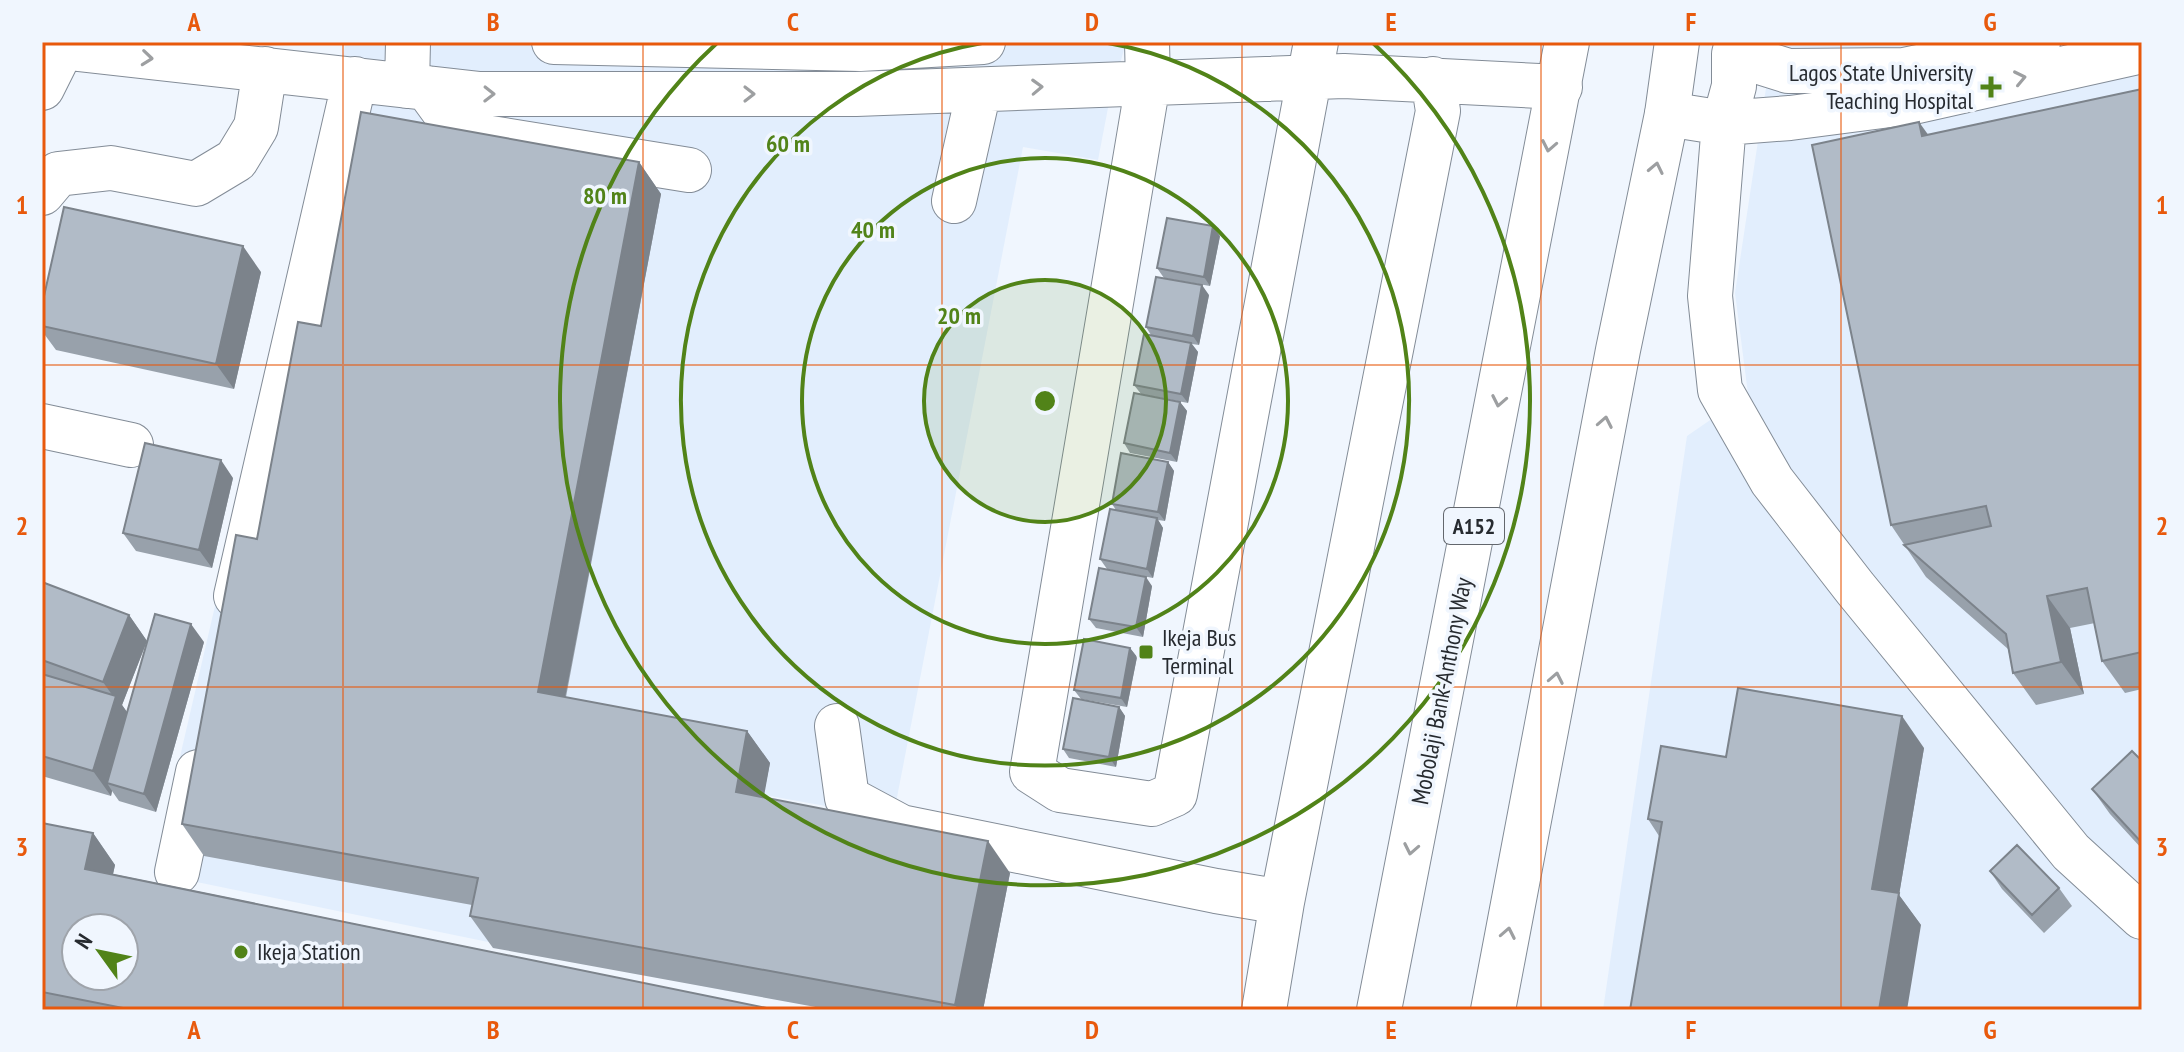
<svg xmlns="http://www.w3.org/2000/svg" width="2184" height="1052" viewBox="0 0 2184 1052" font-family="'PT Sans Narrow',sans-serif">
	<rect width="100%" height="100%" fill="#f0f6fe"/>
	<!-- built -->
	<path fill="#e2eefd" d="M346,42H1126L1108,108L1098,160L1023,147L893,818L764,795L727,991L153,873Z
		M1773,42H2142V1010H1603L1687,436L1748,394L1735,293Z"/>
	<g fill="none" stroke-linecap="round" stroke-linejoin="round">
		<defs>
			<path id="minor" d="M554,42L860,49L983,42
				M1147,42L1148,83L1032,772L1060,790L1152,804L1175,794L1316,42
				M1737,42L1734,54V86L1724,123L1710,296L1720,390L1772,481L1855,588L2071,852L2142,917
				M42,45L480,94H856L1344,76L1560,87
				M1734,54L1788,71L1904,70L2038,42
				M407,86L408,42
				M42,88L65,42
				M427,88L451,121L478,136L689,170
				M1667,114L1724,123L1790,118L1913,102L2142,51
				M42,193L58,174L111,168L196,184L236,160L256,127L265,69
				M954,201L979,90
				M42,426L131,445
				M236,596L355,79
				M837,726L847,798L901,827L1216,891L1282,902
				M177,872L198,772
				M1264,1010L1282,902L1438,111L1433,79"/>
			<path id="major" d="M1379,1010L1567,42
				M1493,1010L1618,350L1667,114L1677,42"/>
		</defs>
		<!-- minor casing -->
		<use href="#minor" stroke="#838c97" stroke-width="46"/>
		<!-- major casing -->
		<use href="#major" stroke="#838c97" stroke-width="46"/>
		<!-- minor -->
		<use href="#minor" stroke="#fff" stroke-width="44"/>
		<!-- major -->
		<use href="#major" stroke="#fff" stroke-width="44"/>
	</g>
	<!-- wall -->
	<path fill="#98a1ab" d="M2142,89V689L2125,693L2102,661L2095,623L2070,628L2084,694L2036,705L2013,673L2008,649L1926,577L1891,525L1928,135Z
		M639,162L661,194L566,697L747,731L770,763L763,797L1010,873L983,1010H832L493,948L470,916L472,905L204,856L182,824L257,539L321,326Z
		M1220,236L1210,286L1164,278L1157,268Z
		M261,272L234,389L56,350L42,331V305Z
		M1209,295L1199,345L1192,344L1198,352L1188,403L1141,394L1134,385L1151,335L1146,327Z
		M1180,402L1187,411L1177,462L1130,453L1124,443Z
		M1168,462L1174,471L1165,521L1158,520L1163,528L1153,578L1107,569L1100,559L1116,510L1112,504Z
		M233,478L212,568L136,551L123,533Z
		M42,582L129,615L147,641L122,705L127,712L204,642L156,812L119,801L112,791L111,796L42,776Z
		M1152,586L1143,637L1096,628L1089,619Z
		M1130,648L1137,657L1127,707L1081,699L1074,690Z
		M1119,707L1125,716L1116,767L1069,758L1063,749Z
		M1924,748L1899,895L1921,925L1659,836L1648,819L1726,757Z
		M2142,761V849L2110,814L2092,789Z
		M42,823L93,833L115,865L113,874L776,1010H42Z
		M1990,871L2059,888L2072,906L2044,933L2002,889Z"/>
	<!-- shaded-wall -->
	<path fill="#7c838b" d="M1919,122L1942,154L1922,136Z
		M639,162L661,194L560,724L538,692Z
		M1213,226L1220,236L1210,286L1204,277Z
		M243,246L261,272L234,389L216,364Z
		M1202,285L1209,295L1199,345L1193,336Z
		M1191,343L1198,352L1188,403L1181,394Z
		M1180,402L1187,411L1177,462L1170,453Z
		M221,460L233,478L212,568L199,550Z
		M1168,462L1174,471L1165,521L1158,512Z
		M1157,518L1163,528L1153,578L1147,569Z
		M1146,577L1152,586L1143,637L1136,627Z
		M2047,596L2070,628L2084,694L2061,662Z
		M129,615L147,641L122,705L134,722L107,783L112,791L111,796L93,771L115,699L103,682Z
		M191,624L204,642L156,812L144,794Z
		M1130,648L1137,657L1127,707L1121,698Z
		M1119,707L1125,716L1116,767L1109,757Z
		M1902,716L1924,748L1899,895L1921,925L1907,1010H1879L1872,889Z
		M747,731L770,763L759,824L736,792Z
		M93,833L115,865L107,901L85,869Z
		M988,841L1010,873L983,1010H959L955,1005Z"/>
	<!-- building -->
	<path fill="#b1bbc7" stroke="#7c838b" stroke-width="2" fill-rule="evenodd" d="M2142,89V652L2102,661L2087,588L2047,596L2061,662L2013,673L2006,634L1904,545L1991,526L1986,506L1891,525L1812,145L1919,122L1922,136Z
		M361,112L639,162L538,692L747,731L736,792L988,841L955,1005L470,916L478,878L182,824L236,535L257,539L298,322L321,326Z
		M64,207L243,246L216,364L42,326V305Z
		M1167,218L1213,226L1204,277L1157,268Z
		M1156,277L1202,285L1193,336L1146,327Z
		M1144,334L1191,343L1181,394L1134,385Z
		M1134,393L1180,402L1170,453L1124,443Z
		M145,443L221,460L199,550L123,533Z
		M1121,453L1168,462L1158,512L1112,504Z
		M1110,509L1157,518L1147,569L1100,559Z
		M1099,568L1146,577L1136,627L1089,619Z
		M42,582L129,615L103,682L42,660Z
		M155,614L191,624L144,794L107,783Z
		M1084,639L1130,648L1121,698L1074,690Z
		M42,674L116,696L93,771L42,756Z
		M1738,688L1902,716L1872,889L1899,893L1879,1010H1630L1662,822L1648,819L1661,746L1726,757Z
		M1073,698L1119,707L1109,757L1063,749Z
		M2132,751L2142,761V843L2092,789Z
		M42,823L93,833L85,869L776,1010H133L42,992ZM76,928H124V976H76Z
		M2017,845L2059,888L2032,915L1990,871Z"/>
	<!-- one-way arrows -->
	<defs><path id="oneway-chevron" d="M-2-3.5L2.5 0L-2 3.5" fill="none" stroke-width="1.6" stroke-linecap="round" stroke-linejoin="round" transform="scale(2)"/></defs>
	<g stroke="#9d9fa1">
		<use href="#oneway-chevron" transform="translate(147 58) rotate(6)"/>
		<use href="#oneway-chevron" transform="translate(2020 78) rotate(-12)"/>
		<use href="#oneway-chevron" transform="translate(1037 87) rotate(-2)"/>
		<use href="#oneway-chevron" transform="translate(489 94) rotate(1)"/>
		<use href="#oneway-chevron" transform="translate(749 94)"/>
		<use href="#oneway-chevron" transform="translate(1549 146) rotate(101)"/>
		<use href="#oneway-chevron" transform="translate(1656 168) rotate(-78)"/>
		<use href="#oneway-chevron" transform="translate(1499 401) rotate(101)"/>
		<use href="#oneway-chevron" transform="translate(1605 422) rotate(-79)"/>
		<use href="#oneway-chevron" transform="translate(1556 678) rotate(-79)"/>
		<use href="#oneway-chevron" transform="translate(1411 849) rotate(101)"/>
		<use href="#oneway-chevron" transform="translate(1508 933) rotate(-79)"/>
	</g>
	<!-- grid -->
	<path fill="none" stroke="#e8590c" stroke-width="2" stroke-opacity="0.55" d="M343,42V1010M643,42V1010M942,42V1010M1242,42V1010M1541,42V1010M1841,42V1010M42,365H2142M42,687H2142"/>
	<!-- distance rings -->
	<circle cx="1045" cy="401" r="121" fill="#518318" fill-opacity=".12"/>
	<g fill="none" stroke="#518318" stroke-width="4">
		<circle cx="1045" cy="401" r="121"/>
		<circle cx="1045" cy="401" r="243"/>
		<path d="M1108 43A364 364 0 1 1 982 43"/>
		<path d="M1373 43A485 485 0 1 1 717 43"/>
	</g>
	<!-- markers -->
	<g fill="#518318" stroke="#f0f6fe" stroke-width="3">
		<path d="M1987 75h8v8h8v8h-8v8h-8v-8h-8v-8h8z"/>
		<rect x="1138" y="644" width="16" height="16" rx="4"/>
		<circle cx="241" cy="952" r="8"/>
	</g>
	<g text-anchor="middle" stroke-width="7" stroke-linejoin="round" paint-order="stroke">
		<!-- shield labels -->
		<rect fill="#f0f6fe" stroke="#63676d" stroke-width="2" x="1444" y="508" width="60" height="36" rx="6"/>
		<g font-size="22" font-weight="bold" fill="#262a2f">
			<text x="1474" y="534">A152</text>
		</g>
		<!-- poi labels -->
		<g font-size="24" fill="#262a2f" stroke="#f0f6fe" text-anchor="start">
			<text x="1973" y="81" text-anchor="end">Lagos State University<tspan x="1973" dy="28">Teaching Hospital</tspan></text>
			<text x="1162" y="646">Ikeja Bus<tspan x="1162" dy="28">Terminal</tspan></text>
			<text x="257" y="960">Ikeja Station</text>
		</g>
		<!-- street labels -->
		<g font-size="24" fill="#262a2f" stroke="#f0f6fe">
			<text transform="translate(1442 691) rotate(-79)" y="8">Mobolaji Bank-Anthony Way</text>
		</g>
	</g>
	<circle cx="1045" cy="401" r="12" fill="#518318" stroke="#f0f6fe" stroke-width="4"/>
	<g font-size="24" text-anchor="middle" font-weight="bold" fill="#518318" stroke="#f0f6fe" stroke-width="7" stroke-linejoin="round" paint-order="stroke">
		<text x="788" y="152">60 m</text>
		<text x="605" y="204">80 m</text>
		<text x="873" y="238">40 m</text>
		<text x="959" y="324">20 m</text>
	</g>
	<!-- border -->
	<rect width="2184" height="1052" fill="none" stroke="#f0f6fe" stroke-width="88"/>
	<!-- north arrow -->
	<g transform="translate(100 952) rotate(303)"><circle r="38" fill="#f0f6fe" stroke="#9fa4ab" stroke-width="2"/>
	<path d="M0-6L14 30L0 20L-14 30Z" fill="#518318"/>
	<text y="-12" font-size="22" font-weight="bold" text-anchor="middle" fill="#262a2f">N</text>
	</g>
	<rect x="44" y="44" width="2096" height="964" fill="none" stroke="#e8590c" stroke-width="3"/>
	<g font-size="26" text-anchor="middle" font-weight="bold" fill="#e8590c">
		<text x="194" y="31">A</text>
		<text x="493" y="31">B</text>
		<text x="793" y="31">C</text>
		<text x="1092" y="31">D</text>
		<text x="1391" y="31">E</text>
		<text x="1691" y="31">F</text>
		<text x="1990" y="31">G</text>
		<text x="22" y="214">1</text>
		<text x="2162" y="214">1</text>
		<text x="22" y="535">2</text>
		<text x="2162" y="535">2</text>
		<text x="22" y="856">3</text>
		<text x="2162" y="856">3</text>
		<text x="194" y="1039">A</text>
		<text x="493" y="1039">B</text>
		<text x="793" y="1039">C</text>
		<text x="1092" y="1039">D</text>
		<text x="1391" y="1039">E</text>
		<text x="1691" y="1039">F</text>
		<text x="1990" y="1039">G</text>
	</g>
</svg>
